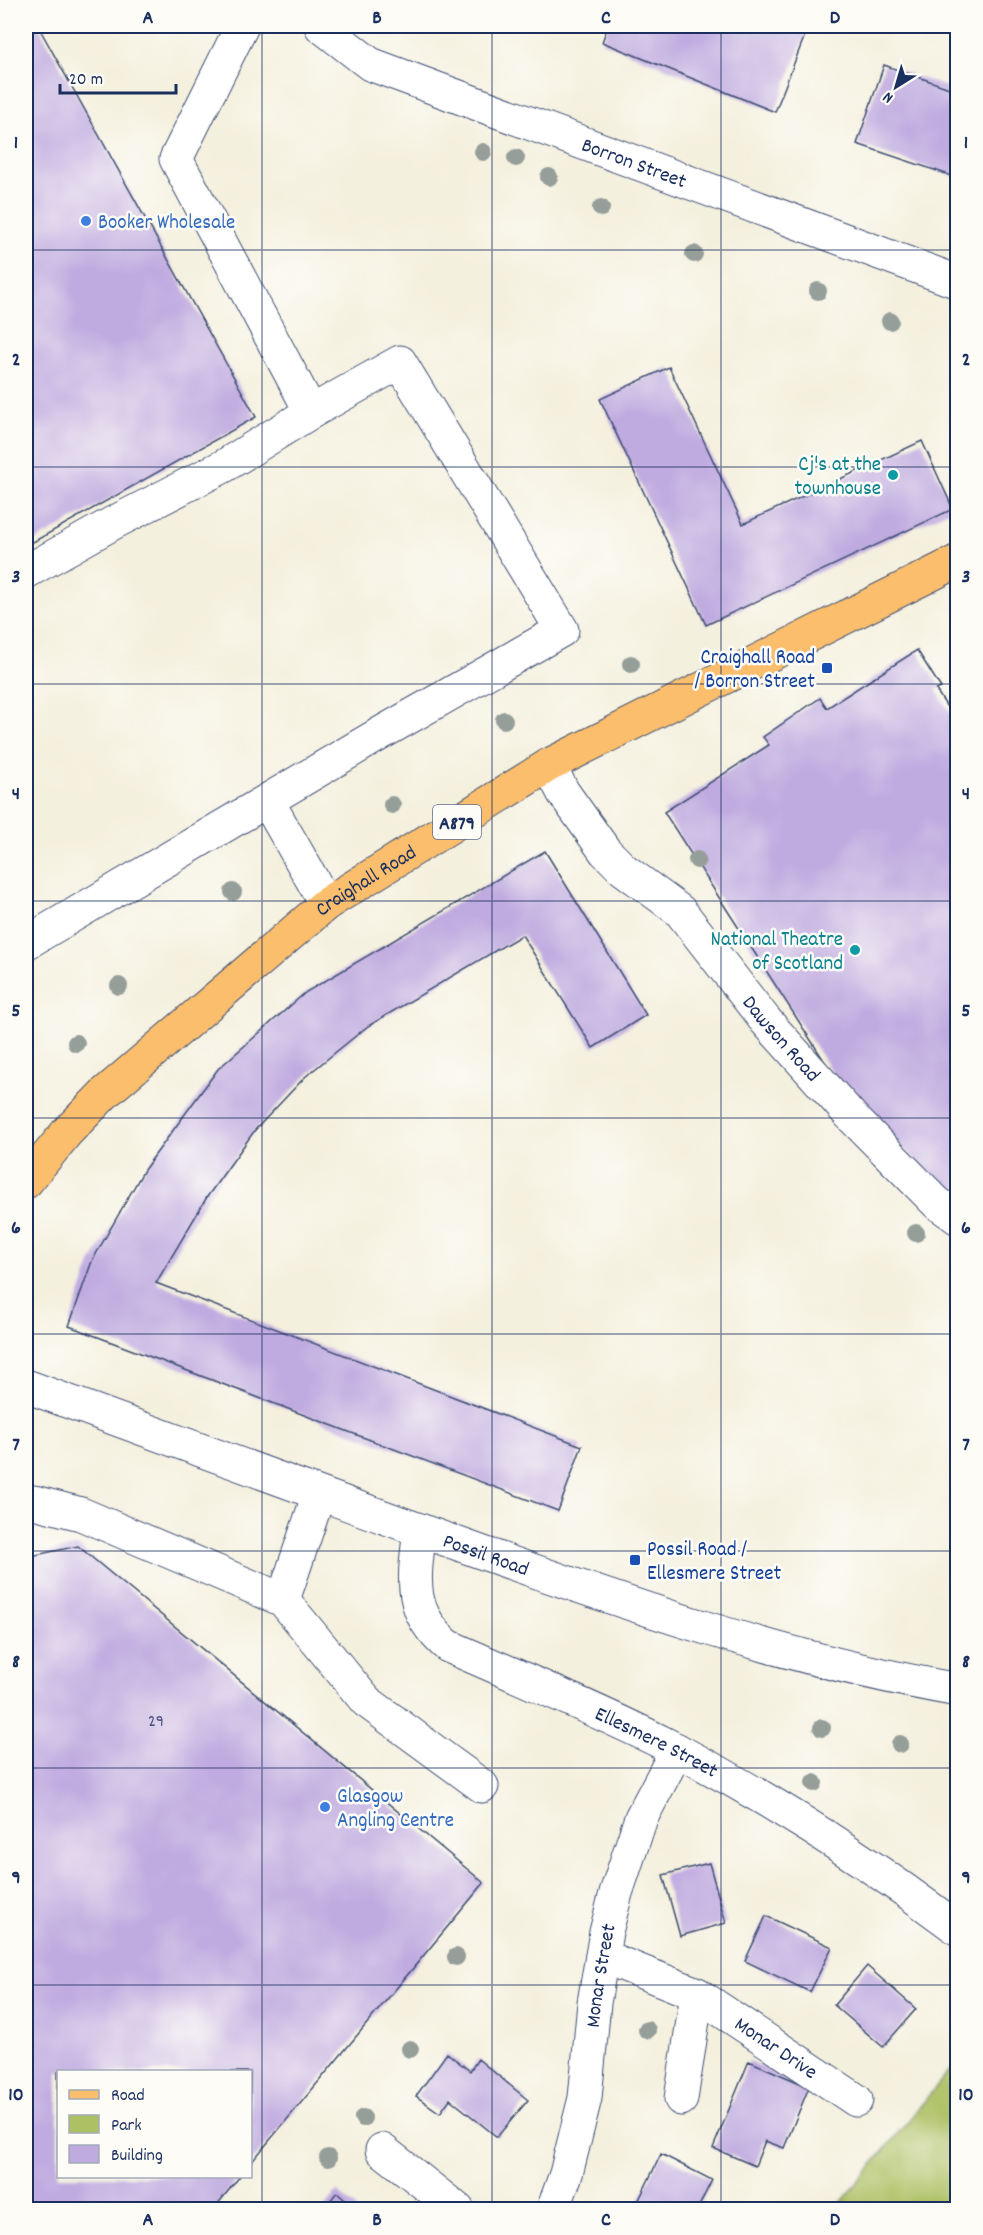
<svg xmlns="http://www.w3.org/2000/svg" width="983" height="2235" viewBox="0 0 983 2235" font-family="Dekko,sans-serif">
	<rect width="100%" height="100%" fill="#fdfcf7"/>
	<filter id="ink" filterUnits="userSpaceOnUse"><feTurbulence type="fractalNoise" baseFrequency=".0167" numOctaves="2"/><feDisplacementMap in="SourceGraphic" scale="12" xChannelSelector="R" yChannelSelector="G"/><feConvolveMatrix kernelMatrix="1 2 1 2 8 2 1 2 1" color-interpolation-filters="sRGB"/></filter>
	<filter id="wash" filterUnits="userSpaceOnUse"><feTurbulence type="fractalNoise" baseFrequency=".008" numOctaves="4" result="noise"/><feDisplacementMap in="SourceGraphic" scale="24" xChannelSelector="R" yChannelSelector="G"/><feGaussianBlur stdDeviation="1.35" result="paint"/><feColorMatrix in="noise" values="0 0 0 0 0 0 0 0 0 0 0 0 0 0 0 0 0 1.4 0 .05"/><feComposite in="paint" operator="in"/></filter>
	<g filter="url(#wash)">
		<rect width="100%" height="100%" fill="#f4f0de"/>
		<!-- green -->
		<path fill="#adc064" stroke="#647861" stroke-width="1.5" d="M957,2061V2209H836Z"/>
		<g id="blocks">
			<!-- building -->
			<path fill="#c0abe0" d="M26,26H38L256,417L26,546Z
				M608,26H796L807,30L775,112L602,42Z
				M884,65L958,91V178L857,144Z
				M669,367L743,524L922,441L953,509L706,625L600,399Z
				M917,650L941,688L936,690L958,724V1202L841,1087L664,812L769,745L763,737L820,698L827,708Z
				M545,851L646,1015L593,1048L522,935L368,1026L305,1077L255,1130L207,1197L156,1283L582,1446L558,1511L69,1326L92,1261L144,1170L218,1069L306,992Z
				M78,1546L484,1883L250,2164V2072H58V2176H240L213,2210H26V1557Z
				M709,1863L726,1923L680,1936L663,1875Z
				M766,1916L832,1947L810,1992L745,1961Z
				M867,1966L916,2009L883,2047L834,2005Z
				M447,2053L470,2071L478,2059L528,2100L497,2137L450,2099L440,2113L416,2096Z
				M749,2061L809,2087L784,2148L765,2141L755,2166L713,2148Z
				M661,2154L712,2180L697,2210H634Z
				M337,2192L358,2210H323Z"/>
		</g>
	</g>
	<g filter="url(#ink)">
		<use href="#blocks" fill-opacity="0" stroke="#3c4c71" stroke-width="1.5"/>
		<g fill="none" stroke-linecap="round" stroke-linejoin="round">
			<defs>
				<g id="minor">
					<path d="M242,26L176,159L311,412"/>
					<path id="s1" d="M321,26L370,64L958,282"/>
					<path d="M26,572L113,523L224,466L311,412L400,362L562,630L383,732L26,943"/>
					<path id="s2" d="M549,765L563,792L605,851L623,869L680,911L765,1020L852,1117L937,1203L958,1218"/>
					<path d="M268,802L326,904"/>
					<path id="s3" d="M26,1386C175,1441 325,1496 475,1550C632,1606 792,1661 958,1690"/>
					<path d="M319,1494L283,1600L366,1701L482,1786"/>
					<path d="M26,1501L34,1502L81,1514L283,1600"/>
					<path id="s4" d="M420,1530C414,1579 407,1611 448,1646C525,1680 603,1712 677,1750C776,1802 869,1862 958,1929"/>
					<path id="s5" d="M602,1956L697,1994L856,2100"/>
					<path d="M681,2099L697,1994"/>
					<path d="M382,2150L458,2210"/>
					<path id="s6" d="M553,2210L566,2174L585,2098L594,2003L606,1932L616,1893L641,1818L677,1750"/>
				</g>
				<g id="major">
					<path id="s7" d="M26,1182L67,1132L105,1093L326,904L549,765L958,561"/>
				</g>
			</defs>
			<!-- minor casing -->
			<use href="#minor" stroke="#3c4c71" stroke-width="35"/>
			<!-- major casing -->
			<use href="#major" stroke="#3c4c71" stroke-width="35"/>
			<!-- minor -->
			<use href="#minor" stroke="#fff" stroke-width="33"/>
			<!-- major -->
			<use href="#major" stroke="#fabe6d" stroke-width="33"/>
		</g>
		<!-- trees -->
		<g fill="#959e99">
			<circle cx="483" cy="152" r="9"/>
			<circle cx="516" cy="158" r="9"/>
			<circle cx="549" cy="177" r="9"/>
			<circle cx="601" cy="208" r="9"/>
			<circle cx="694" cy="254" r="9"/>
			<circle cx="818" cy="291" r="9"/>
			<circle cx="890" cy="321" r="9"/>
			<circle cx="631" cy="664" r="9"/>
			<circle cx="504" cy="720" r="9"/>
			<circle cx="392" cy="805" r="9"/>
			<circle cx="697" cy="860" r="9"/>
			<circle cx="233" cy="892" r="9"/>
			<circle cx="119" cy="986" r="9"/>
			<circle cx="76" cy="1043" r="9"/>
			<circle cx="916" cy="1233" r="9"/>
			<circle cx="822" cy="1728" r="9"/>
			<circle cx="900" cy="1744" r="9"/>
			<circle cx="814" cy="1783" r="9"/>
			<circle cx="456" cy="1957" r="9"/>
			<circle cx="647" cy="2030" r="9"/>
			<circle cx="410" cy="2049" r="9"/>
			<circle cx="363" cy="2118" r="9"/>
			<circle cx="328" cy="2158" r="9"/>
		</g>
	</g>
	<!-- grid -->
	<path fill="none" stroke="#1b2f5e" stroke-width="1.5" stroke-opacity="0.55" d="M262,26V2210M492,26V2210M721,26V2210M26,250H958M26,467H958M26,684H958M26,901H958M26,1118H958M26,1334H958M26,1551H958M26,1768H958M26,1985H958"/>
	<!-- markers -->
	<g fill="#3f7fe0" stroke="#fdfcf7" stroke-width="2">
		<circle cx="86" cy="221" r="6"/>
		<circle cx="325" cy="1807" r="6"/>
	</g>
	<g fill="#0f9aa8" stroke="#fdfcf7" stroke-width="2">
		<circle cx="893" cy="475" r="6"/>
		<circle cx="855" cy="950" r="6"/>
	</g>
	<g fill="#1a4fb4" stroke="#fdfcf7" stroke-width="2">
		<rect x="821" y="662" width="12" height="12" rx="3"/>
		<rect x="629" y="1554" width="12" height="12" rx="3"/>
	</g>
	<g text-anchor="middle" stroke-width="5" stroke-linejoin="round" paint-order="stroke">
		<!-- number labels -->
		<g font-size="18" fill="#444e7e">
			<text x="156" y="1726">29</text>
		</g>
		<!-- shield labels -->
		<rect fill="#fdfcf7" stroke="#5f6c8c" stroke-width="1.5" x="433" y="805" width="48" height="34" rx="4.5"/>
		<g font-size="20" font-weight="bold" fill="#1b2f5e">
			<text x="457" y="829">A879</text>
		</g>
		<!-- street labels -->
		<g font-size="21" fill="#1b2f5e" stroke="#fdfcf7">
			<text dy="7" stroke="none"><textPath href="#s1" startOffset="344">Borron Street</textPath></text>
			<text dy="7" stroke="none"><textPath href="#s7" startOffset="456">Craighall Road</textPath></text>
			<text dy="7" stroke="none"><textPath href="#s2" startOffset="362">Dawson Road</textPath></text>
			<text dy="7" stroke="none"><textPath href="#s3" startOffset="490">Possil Road</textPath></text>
			<text dy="7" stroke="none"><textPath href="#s4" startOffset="356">Ellesmere Street</textPath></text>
			<text dy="7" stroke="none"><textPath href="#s6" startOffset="240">Monar Street</textPath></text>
			<text dy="7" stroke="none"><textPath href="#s5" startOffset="198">Monar Drive</textPath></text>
		</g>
		<!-- shop labels -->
		<g font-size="21" fill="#366cbe" stroke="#fdfcf7" text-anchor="start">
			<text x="98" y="228">Booker Wholesale</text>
			<text x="337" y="1802">Glasgow<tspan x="337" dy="24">Angling Centre</tspan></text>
		</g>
		<!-- culture labels -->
		<g font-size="21" fill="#0d838f" stroke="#fdfcf7" text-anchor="end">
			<text x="881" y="470">Cj's at the<tspan x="881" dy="24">townhouse</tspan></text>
			<text x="843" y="945">National Theatre<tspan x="843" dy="24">of Scotland</tspan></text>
		</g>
		<!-- transit labels -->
		<g font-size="21" fill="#164399" stroke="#fdfcf7" text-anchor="end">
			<text x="815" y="663">Craighall Road<tspan x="815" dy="24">/ Borron Street</tspan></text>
			<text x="647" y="1555" text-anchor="start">Possil Road /<tspan x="647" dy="24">Ellesmere Street</tspan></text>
		</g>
	</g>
	<!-- margin -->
	<rect width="983" height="2235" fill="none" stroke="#fdfcf7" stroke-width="66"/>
	<!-- legend -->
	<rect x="57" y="2070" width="195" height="108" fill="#fdfcf7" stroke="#a3aaba" stroke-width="1.5"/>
	<rect x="69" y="2090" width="30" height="9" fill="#fabe6d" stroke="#a3aaba" stroke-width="1.5"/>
	<text x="111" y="2100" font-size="18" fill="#1b2f5e">Road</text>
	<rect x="69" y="2115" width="30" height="18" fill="#adc064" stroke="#a3aaba" stroke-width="1.5"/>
	<text x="111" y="2130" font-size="18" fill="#1b2f5e">Park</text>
	<rect x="69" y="2145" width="30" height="18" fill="#c0abe0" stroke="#a3aaba" stroke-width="1.5"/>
	<text x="111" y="2160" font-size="18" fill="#1b2f5e">Building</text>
	<!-- north arrow -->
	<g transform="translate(896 87) rotate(217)" stroke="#fdfcf7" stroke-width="4.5" paint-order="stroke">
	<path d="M0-4.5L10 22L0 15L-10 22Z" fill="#1b2f5e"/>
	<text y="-9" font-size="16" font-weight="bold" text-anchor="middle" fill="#1b2f5e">N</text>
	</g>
	<!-- scale -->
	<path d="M60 84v9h116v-9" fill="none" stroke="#1b2f5e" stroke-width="3"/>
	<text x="69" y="84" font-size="18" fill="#1b2f5e" stroke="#fdfcf7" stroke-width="4.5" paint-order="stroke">20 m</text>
	<rect x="33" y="33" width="917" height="2169" fill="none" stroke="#1b2f5e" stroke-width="2"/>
	<g font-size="20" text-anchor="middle" font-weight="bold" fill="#1b2f5e">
		<text x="148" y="23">A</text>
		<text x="377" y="23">B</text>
		<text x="606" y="23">C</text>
		<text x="835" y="23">D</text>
		<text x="16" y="148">1</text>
		<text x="966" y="148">1</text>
		<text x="16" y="365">2</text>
		<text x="966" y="365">2</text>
		<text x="16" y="582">3</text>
		<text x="966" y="582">3</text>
		<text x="16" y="799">4</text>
		<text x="966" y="799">4</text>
		<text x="16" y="1016">5</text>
		<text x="966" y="1016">5</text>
		<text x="16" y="1233">6</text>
		<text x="966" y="1233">6</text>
		<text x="16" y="1450">7</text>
		<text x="966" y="1450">7</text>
		<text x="16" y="1667">8</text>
		<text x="966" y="1667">8</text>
		<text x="16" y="1883">9</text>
		<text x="966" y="1883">9</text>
		<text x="16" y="2100">10</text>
		<text x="966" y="2100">10</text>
		<text x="148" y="2225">A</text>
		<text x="377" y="2225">B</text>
		<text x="606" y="2225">C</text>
		<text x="835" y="2225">D</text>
	</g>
</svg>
